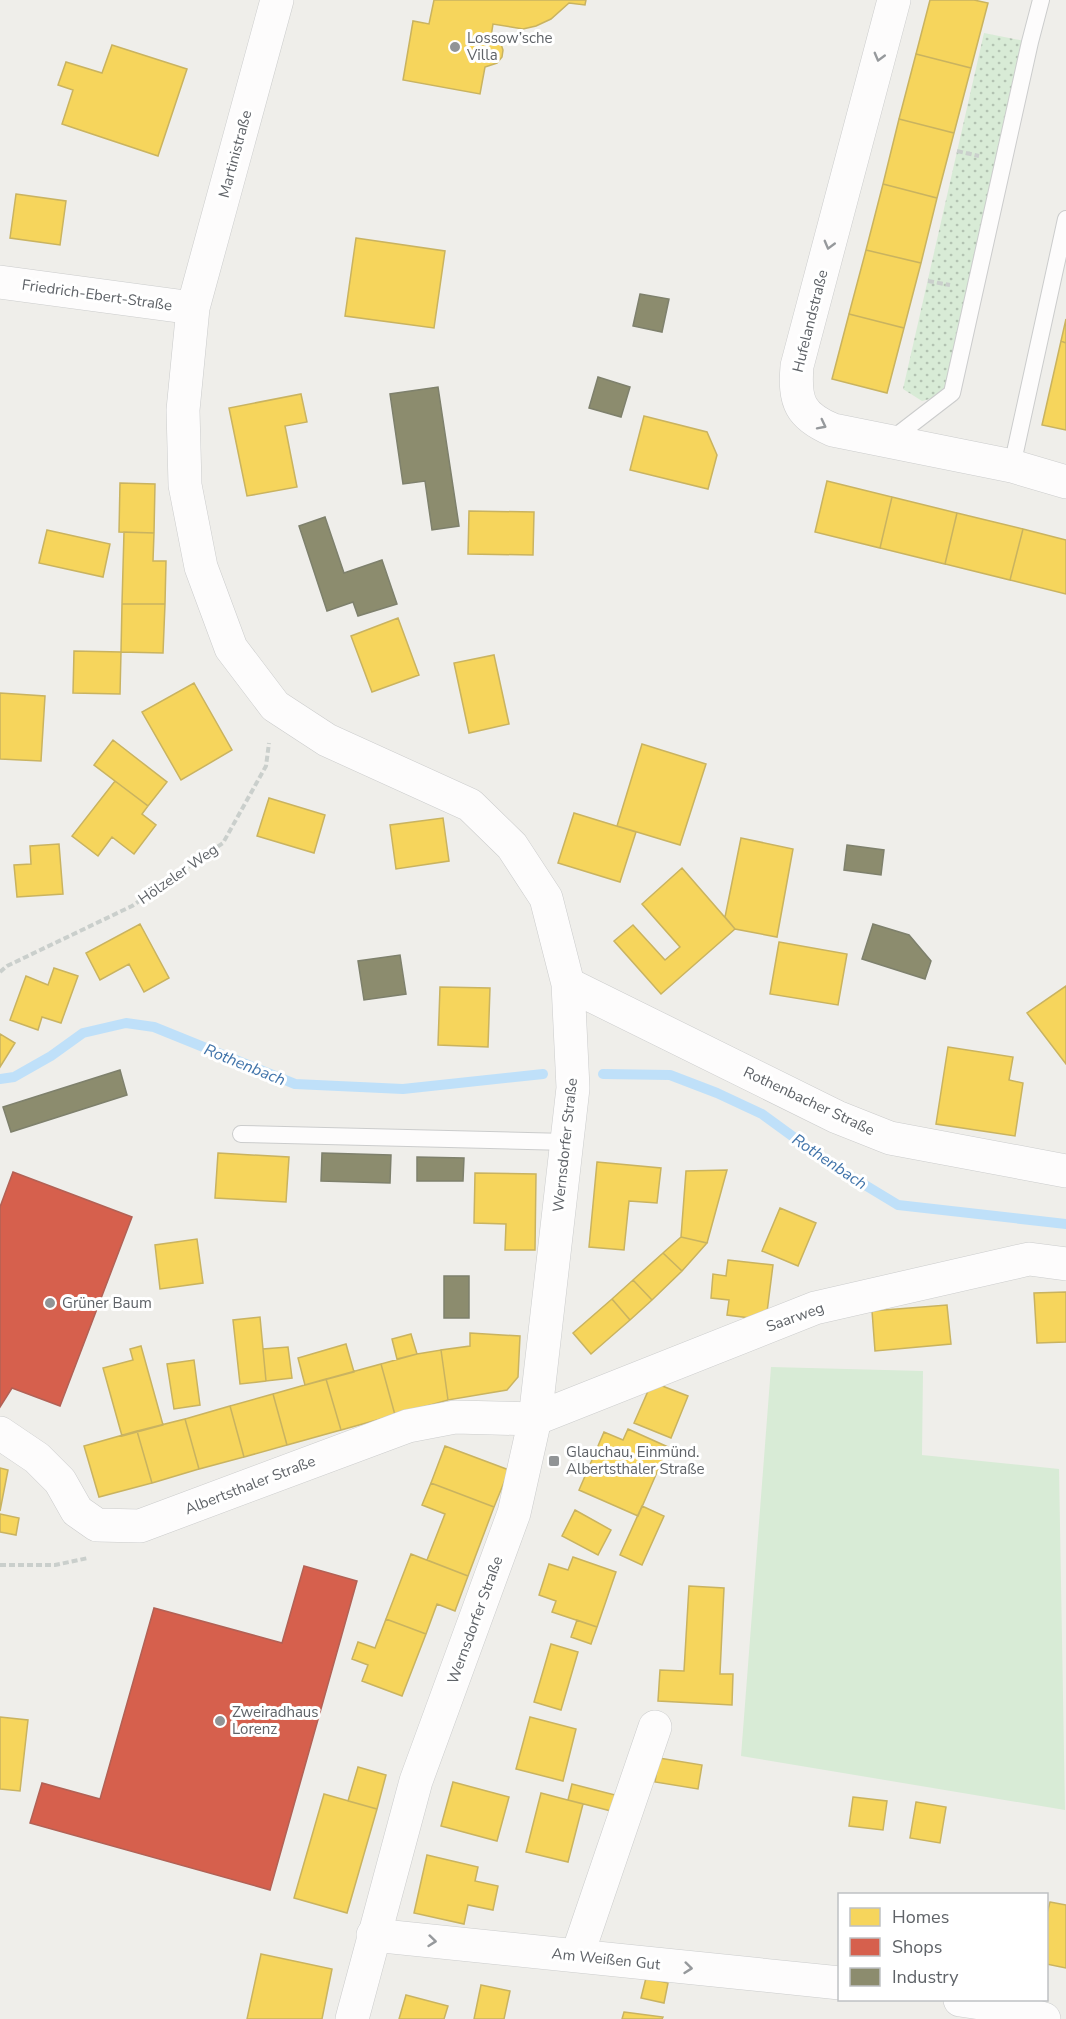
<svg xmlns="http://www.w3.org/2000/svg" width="1066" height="2019" viewBox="0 0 1066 2019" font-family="'Nunito Sans',sans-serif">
	<defs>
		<pattern id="grass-dots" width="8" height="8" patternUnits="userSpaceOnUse" patternTransform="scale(1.5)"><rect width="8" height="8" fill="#d8ebd6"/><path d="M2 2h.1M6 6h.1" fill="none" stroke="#b2c2b1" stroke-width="1.8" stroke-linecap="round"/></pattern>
	</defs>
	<rect width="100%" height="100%" fill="#efeeea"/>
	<!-- grass -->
	<path fill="url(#grass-dots)" d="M984,33L1030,42L952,393L922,401L903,389Z"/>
	<!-- pitch -->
	<path fill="#d8ebd6" d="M771,1367L923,1371L922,1455L1059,1469L1065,1810L741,1756Z"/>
	<!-- homes -->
	<path fill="#f6d55c" stroke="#c9b360" stroke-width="1.5" d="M434,0H586L585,5L569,3L551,19L536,26L523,29L493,24L491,37L501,44L503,50L502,57L497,63L485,67L480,94L403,80L413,21L429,24Z
		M930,0H974L988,3L971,68L916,54Z
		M112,45L187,69L158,156L62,124L73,90L58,85L66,62L102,73Z
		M916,54L971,68L954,133L899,119Z
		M899,119L954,133L937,198L883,184Z
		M883,184L937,198L921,263L866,250Z
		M16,194L66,201L60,245L10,238Z
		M356,238L445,251L434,328L345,316Z
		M866,250L921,263L904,328L849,314Z
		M849,314L904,328L887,393L832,379Z
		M1066,319V343L1061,341Z
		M1061,341L1066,343V430L1042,425Z
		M301,394L307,422L285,426L297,487L247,496L229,408Z
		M644,416L707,432L717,455L708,489L630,470Z
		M827,481L892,497L880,548L815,532Z
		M120,483L155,484L154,533L119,532Z
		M892,497L957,513L945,564L880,548Z
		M469,511L534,512L533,555L468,554Z
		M957,513L1023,529L1010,580L945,564Z
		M1023,529L1066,540V594L1010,580Z
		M47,530L110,544L103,577L39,563Z
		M124,532L154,533L153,561H166L165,604H122Z
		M122,604H165L163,653L121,652Z
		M398,618L419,675L372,692L351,636Z
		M74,651L121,652L120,694L73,693Z
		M494,655L509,724L469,733L454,663Z
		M194,683L232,750L181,780L142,712Z
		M0,693L45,696L41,761L0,759Z
		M113,740L167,782L148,806L94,765Z
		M642,744L706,764L680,845L617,826Z
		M115,781L148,806L142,814L156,825L134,854L112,837L98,856L72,836Z
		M269,798L325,815L314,853L257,836Z
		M574,813L636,832L620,882L558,863Z
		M443,818L449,861L396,869L390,825Z
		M741,838L793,849L777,937L735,929L725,917Z
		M59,844L63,894L17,897L14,865L31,864L30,846Z
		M682,868L735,929L661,994L614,941L633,925L665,960L680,947L642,904Z
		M140,924L169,978L144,992L129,964L100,980L86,953Z
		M779,942L847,954L838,1005L770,994Z
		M54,968L78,976L61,1023L42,1017L38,1030L10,1020L26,976L48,985Z
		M1066,986V1064L1027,1013Z
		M440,987L490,988L488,1047L438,1045Z
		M0,1034L15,1043L0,1067Z
		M948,1047L1013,1057L1009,1080L1023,1083L1015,1136L936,1124Z
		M218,1153L289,1157L286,1202L215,1198Z
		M597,1162L661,1168L657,1203L629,1201L624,1250L589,1247Z
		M727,1170L707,1243L681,1237L686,1171Z
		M475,1173L536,1174L535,1250H505L506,1224L474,1223Z
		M780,1208L816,1223L798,1266L762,1251Z
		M681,1237L707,1243L682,1271L663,1253Z
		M197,1239L203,1283L160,1289L155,1245Z
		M663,1253L682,1271L652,1300L633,1280Z
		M728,1260L773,1265L766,1320L727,1315L729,1300L711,1298L713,1274L726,1276Z
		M633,1280L652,1300L630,1320L612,1299Z
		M1066,1292V1342L1037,1343L1034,1293Z
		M612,1299L630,1320L591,1354L573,1333Z
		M947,1305L951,1344L875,1351L872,1311Z
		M260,1317L266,1381L240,1384L233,1320Z
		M470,1333L520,1336L518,1377L507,1390L448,1400L441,1350L470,1346Z
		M411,1334L417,1354L397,1359L392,1339Z
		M346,1344L354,1372L305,1385L298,1358Z
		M141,1346L163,1425L122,1436L103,1368L133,1360L130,1349Z
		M288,1347L292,1378L266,1381L263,1349Z
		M441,1350L448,1400L395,1415L381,1364L417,1354Z
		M194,1360L200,1405L174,1409L167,1364Z
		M381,1364L395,1415L341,1430L326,1379Z
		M326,1379L341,1430L287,1445L273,1394Z
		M652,1382L688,1396L671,1438L634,1423Z
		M273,1394L287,1445L244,1457L230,1406Z
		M230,1406L244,1457L199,1469L185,1419Z
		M185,1419L199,1469L152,1483L137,1431Z
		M628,1429L668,1447L638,1516L579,1490L604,1432L623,1440Z
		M137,1431L152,1483L99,1497L84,1446Z
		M445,1446L509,1470L494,1507L431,1483Z
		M0,1468L8,1470L0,1511Z
		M431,1483L494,1507L468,1576L427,1560L445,1514L422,1505Z
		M642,1506L664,1516L642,1565L620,1555Z
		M575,1510L611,1530L598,1555L562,1536Z
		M0,1514L19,1518L16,1535L0,1532Z
		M411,1554L468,1576L455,1611L437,1604L426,1634L386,1619Z
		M573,1557L616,1572L597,1627L552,1612L556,1601L539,1595L549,1564L568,1570Z
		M689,1586L724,1588L720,1674H733L732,1705L658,1701L660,1670L684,1671Z
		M386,1619L426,1634L402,1696L362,1681L368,1665L352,1659L358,1642L375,1648Z
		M577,1620L597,1627L591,1644L571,1637Z
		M551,1644L578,1652L561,1710L534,1702Z
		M0,1717L28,1720L20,1791L0,1789Z
		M530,1717L576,1729L563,1781L516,1769Z
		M659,1758L702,1765L698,1789L655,1782Z
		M358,1767L386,1775L377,1809L348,1801Z
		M453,1782L509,1797L497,1841L441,1826Z
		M572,1784L619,1796L615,1812L568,1800Z
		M541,1793L583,1804L568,1862L526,1852Z
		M324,1794L377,1809L347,1913L294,1898Z
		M853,1797L887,1801L883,1830L849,1826Z
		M916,1802L946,1807L940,1843L910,1838Z
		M427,1855L478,1867L475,1881L498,1886L493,1910L468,1905L464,1924L414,1913Z
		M1050,1902L1066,1905V1968L1046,1964V1917Z
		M261,1954L332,1969L322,2019H247Z
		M646,1978L668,1983L664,2003L641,1998Z
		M481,1985L510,1991L504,2019H474Z
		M406,1995L448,2006L444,2019H399Z
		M624,2012L663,2017L662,2019H622Z"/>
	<!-- shops -->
	<path fill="#d6604d" stroke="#b26155" stroke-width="1.5" d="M13,1172L132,1217L60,1406L12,1388L0,1407V1207Z
		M304,1566L357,1581L270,1890L30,1823L42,1783L100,1799L154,1608L282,1643Z"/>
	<!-- industry -->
	<path fill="#8c8c6e" stroke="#7e806c" stroke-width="1.5" d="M640,294L669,299L662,332L633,326Z
		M598,377L630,387L621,417L589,408Z
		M438,387L459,526L432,530L425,481L403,484L390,394Z
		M325,517L344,573L382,560L397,604L358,616L353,602L327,611L299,526Z
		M847,845L884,850L881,875L844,870Z
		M873,924L909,935L931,961L925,979L862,959Z
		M400,955L406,994L364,1000L358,961Z
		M120,1070L127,1095L11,1132L3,1107Z
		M322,1153L391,1155L390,1183L321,1181Z
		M417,1157L464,1158L463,1181H417Z
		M444,1276H469V1318H444Z"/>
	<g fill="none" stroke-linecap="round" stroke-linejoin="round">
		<!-- stream -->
		<path stroke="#bfe0f9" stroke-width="10" d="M603,1074L670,1075L717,1093L762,1114L832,1165L898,1205L1066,1224
			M0,1079L14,1077L51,1056L83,1033L126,1023L154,1027L295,1084L403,1089L543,1074"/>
		<defs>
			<path id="service" d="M891,440L952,393L1030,42L1041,0
				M1012,466L1066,219
				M241,1134L567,1142"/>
			<path id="minor" d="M277,0L193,308L183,410L185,485L201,567L231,648L275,706L327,740L470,805L512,846L546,898L568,984L573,1088L535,1419L815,1308L1029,1259L1066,1264
				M894,0L797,366C794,402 800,416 833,430L1012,466L1066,482
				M0,282L193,308
				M568,984L837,1117L890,1138L1066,1171
				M373,1935L840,1983
				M577,1956L655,1727
				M960,2000L1002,2006L1044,2019"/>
			<path id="tertiary" d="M0,1433L37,1458L60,1481L77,1511L97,1525L140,1526L408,1426L455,1417L535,1419L514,1513L416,1781L352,2019"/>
		</defs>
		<!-- service casing -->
		<use href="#service" stroke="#cbcccc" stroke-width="18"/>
		<!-- minor casing -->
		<use href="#minor" stroke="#cbcccc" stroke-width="34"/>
		<!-- tertiary casing -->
		<use href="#tertiary" stroke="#cbcccc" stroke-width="34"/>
		<!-- path -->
		<path stroke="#cacfcc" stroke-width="4" stroke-dasharray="6 3" stroke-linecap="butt" d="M957,151L979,156
			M928,281L950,285
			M0,972L7,966L132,906L223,843L266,766L269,743
			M0,1565H55L88,1558"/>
		<!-- service -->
		<use href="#service" stroke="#fdfcfc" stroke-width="16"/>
		<!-- minor -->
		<use href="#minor" stroke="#fdfcfc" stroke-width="33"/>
		<!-- tertiary -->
		<use href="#tertiary" stroke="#fdfcfc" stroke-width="33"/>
	</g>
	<!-- one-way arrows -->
	<defs><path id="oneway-chevron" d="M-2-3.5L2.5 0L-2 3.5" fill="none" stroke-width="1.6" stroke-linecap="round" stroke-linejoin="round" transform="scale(1.5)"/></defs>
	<g stroke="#96999c">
		<use href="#oneway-chevron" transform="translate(879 57) rotate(105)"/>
		<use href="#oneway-chevron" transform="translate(829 245) rotate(105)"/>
		<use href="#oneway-chevron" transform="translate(822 425) rotate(27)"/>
		<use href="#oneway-chevron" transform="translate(432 1941) rotate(6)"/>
		<use href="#oneway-chevron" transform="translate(688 1968) rotate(6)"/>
	</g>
	<!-- markers -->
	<g fill="#919496" stroke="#fff" stroke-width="2">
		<circle cx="455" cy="47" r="6"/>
		<circle cx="50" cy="1303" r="6"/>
		<rect x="548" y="1455" width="12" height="12" rx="3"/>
		<circle cx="220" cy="1721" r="6"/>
	</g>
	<g text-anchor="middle" stroke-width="6" stroke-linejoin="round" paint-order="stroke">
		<!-- poi labels -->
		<g font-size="15" fill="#5f6368" stroke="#fff" text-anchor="start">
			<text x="467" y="43">Lossow’sche<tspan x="467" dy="17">Villa</tspan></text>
			<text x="62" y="1308">Grüner Baum</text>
			<text x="566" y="1457">Glauchau, Einmünd.<tspan x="566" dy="17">Albertsthaler Straße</tspan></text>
			<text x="232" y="1717">Zweiradhaus<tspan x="232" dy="17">Lorenz</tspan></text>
		</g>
		<!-- street labels -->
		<g font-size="15" fill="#5f6368" stroke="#fff">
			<text transform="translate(235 154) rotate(-75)" y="5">Martinistraße</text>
			<text transform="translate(97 295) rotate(8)" y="5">Friedrich-Ebert-Straße</text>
			<text transform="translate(810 321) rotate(-76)" y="5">Hufelandstraße</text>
			<text transform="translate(178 874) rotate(-35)" y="5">Hölzeler Weg</text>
			<text transform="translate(809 1101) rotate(25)" y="5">Rothenbacher Straße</text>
			<text transform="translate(565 1145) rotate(-84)" y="5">Wernsdorfer Straße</text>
			<text transform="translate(795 1317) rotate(-20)" y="5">Saarweg</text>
			<text transform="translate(250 1485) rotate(-21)" y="5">Albertsthaler Straße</text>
			<text transform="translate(475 1620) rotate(-70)" y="5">Wernsdorfer Straße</text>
			<text transform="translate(606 1959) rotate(6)" y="5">Am Weißen Gut</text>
		</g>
		<!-- water labels -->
		<g font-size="16" font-style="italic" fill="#4174aa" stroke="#fff">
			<text transform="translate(245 1064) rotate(22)" y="6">Rothenbach</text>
			<text transform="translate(830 1161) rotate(34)" y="6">Rothenbach</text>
		</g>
	</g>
	<!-- legend -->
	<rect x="838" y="1893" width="210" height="108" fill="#ffffff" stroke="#bfc1c3" stroke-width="1.5"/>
	<rect x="850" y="1908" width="30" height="18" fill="#f6d55c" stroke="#bfc1c3" stroke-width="1.5"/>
	<text x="892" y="1923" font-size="18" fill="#5f6368">Homes</text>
	<rect x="850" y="1938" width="30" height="18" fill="#d6604d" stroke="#bfc1c3" stroke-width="1.5"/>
	<text x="892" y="1953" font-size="18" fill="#5f6368">Shops</text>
	<rect x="850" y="1968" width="30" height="18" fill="#8c8c6e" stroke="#bfc1c3" stroke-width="1.5"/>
	<text x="892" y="1983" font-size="18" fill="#5f6368">Industry</text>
</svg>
